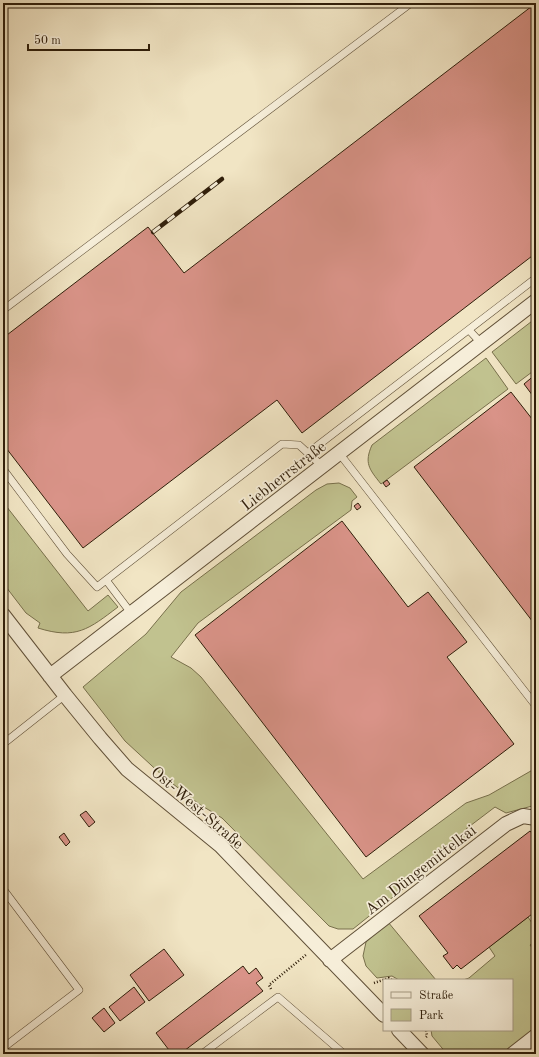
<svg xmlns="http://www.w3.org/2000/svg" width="539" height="1057" viewBox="0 0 539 1057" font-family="'Old Standard TT',serif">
	<rect width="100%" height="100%" fill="#f1e5c4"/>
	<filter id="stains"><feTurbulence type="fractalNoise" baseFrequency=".005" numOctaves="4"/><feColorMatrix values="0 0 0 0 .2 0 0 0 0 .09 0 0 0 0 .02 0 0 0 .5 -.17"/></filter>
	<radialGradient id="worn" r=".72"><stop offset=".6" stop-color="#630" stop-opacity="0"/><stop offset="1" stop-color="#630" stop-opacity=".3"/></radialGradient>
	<!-- green -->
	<path fill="#c1c28f" stroke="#78704c" d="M536,318V369L516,384L492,352Z
		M486,358L508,389L381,484C369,469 364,463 372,445Z
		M339,483L350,488L357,497L352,501L351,510L198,623L171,657L191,668L201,677L363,879L466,803L489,795L536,768V805L506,813L495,807L466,829L468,837L353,929H338L329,926L222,818L199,804L164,777L125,741L83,687L146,634L181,592L316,490L327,484Z
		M3,502L88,611L108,595L118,607C89,629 76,640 38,628L40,623L26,613L3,583Z
		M528,917L536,929V940L530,945L536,953V1030L503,1054H447L432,1036L431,1030H512V980H463L469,978L495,956L489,947Z
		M388,922L436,980H399L392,976L377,978L366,966L363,956L366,942Z"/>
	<!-- building -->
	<path fill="#d99388" stroke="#2f1e0a" d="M536,3V253L302,433L277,400L83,548L3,444V338L148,227L184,273Z
		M536,374V400L524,384Z
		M511,392L536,424V626L414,467Z
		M387,480L390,484L386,487L383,483Z
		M358,503L361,507L357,510L354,506Z
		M342,521L408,607L428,592L467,642L447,657L514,744L366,857L195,635Z
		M86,811L95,822L89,827L80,815Z
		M530,831L536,838V911L461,969L457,965L453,969L443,956L448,953L419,916Z
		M64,833L70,842L66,846L59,837Z
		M164,949L184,975L149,1001L130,975Z
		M243,966L249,974L256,968L263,978L256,983L263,991L180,1054H172L156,1033Z
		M134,987L145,1002L120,1021L109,1007Z
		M104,1008L115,1023L104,1032L92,1018Z"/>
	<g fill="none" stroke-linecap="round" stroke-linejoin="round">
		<defs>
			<path id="lane" d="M3,310L411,3
				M469,330L481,343
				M308,453L536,278
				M339,453L536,706
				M3,469L67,554L97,587L282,444L299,445L322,466
				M106,580L131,613
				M3,744L65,695
				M3,889L79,990L3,1048
				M202,1054L278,997L344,1054"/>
			<path id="street" d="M3,615L65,695L100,738L127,769L220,845L384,1015
				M50,676L536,301
				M330,960L506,824L523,816L536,818
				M399,1030L422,1054
				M513,1054L536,1036"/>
		</defs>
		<!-- lane casing -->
		<use href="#lane" stroke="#605038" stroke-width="8"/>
		<!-- street casing -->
		<use href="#street" stroke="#605038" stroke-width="16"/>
		<!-- path -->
		<path stroke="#2f1e0a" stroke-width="2.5" stroke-dasharray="1 2" stroke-linecap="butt" d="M374,983L389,978L392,980
			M271,989L269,985L307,954
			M426,1037L427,1036L426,1030"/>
		<!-- lane -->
		<use href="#lane" stroke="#f6eed9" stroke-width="7"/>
		<!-- street -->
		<use href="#street" stroke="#f6eed9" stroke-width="14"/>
		<defs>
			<path id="rail" d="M153,232L222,179"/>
		</defs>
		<!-- rail casing -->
		<use href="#rail" stroke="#2f1e0a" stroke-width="4.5"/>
		<!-- rail -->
		<use href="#rail" stroke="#f6eed9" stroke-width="3" stroke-dasharray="9" stroke-linecap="butt"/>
	</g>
	<g text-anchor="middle" stroke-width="3.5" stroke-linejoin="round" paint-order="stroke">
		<!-- street labels -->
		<g font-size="16" fill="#2f1e0a" stroke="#f6eed9">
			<text transform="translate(283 475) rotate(-38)" y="6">Liebherrstraße</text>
			<text transform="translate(198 807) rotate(41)" y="6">Ost-West-Straße</text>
			<text transform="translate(420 869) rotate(-38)" y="6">Am Düngemittelkai</text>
		</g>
	</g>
	<!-- margin -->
	<rect width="539" height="1057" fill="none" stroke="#f1e5c4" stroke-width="16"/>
	<rect x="4" y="4" width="531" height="1049" fill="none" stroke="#2f1e0a" stroke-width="2"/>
	<rect x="8" y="8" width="523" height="1041" fill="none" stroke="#2f1e0a"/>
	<!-- legend -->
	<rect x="383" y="979" width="130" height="52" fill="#f6eed9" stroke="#a69b86"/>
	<rect x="391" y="992" width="20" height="6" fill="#f6eed9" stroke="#a69b86"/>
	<text x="419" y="999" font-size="12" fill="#2f1e0a">Straße</text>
	<rect x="391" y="1009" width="20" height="12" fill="#c1c28f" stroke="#a69b86"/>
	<text x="419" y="1019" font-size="12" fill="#2f1e0a">Park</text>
	<!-- scale -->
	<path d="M28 44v6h121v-6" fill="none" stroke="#2f1e0a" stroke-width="2"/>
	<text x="34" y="44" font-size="12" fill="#2f1e0a" stroke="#f6eed9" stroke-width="3" paint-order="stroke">50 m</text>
	<rect width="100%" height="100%" filter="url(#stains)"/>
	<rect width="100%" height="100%" fill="url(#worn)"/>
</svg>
